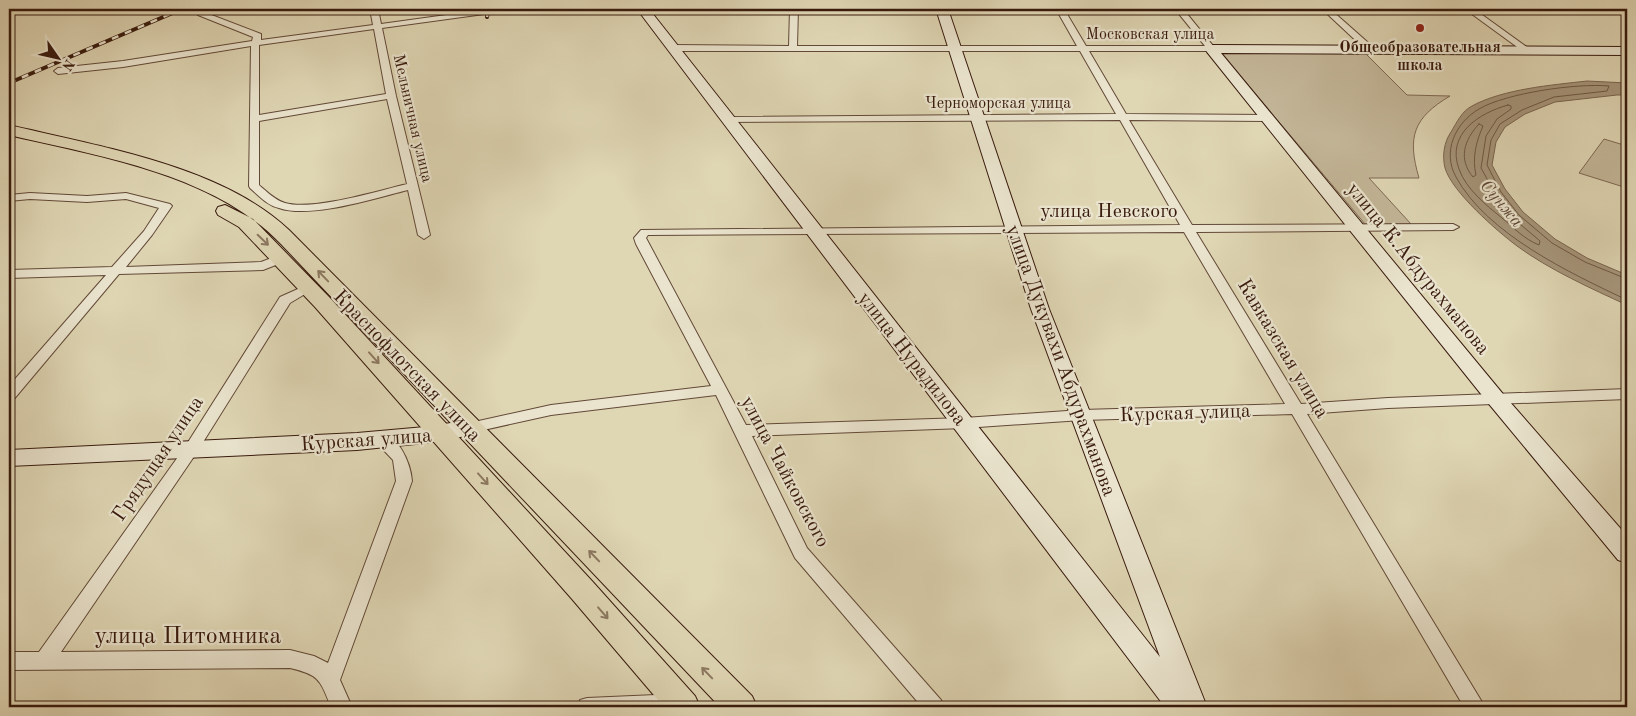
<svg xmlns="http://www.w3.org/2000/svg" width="1636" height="716" viewBox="0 0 1636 716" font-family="'Old Standard TT',serif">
	<rect width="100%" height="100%" fill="#dfd6b4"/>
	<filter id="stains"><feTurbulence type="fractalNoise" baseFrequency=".004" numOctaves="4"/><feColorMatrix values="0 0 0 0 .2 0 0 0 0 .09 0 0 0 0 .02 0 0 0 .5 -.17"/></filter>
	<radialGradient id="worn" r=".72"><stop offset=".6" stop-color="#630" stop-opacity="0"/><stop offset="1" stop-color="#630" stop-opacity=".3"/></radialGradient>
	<!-- green -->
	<path fill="#c3b698" stroke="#7e6852" d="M1224,51L1365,53L1407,95L1450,96C1413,118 1407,137 1419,178H1369L1411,224H1365L1221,53Z
		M1604,139L1627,146V188L1579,173Z"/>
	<!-- water -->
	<path fill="#a6967b" stroke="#7a644f" d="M1587,81L1627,83V95H1617L1555,102L1525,114L1505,127L1496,142L1492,165L1505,189L1523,212L1555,239L1587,258L1627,275V305C1592,289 1548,269 1517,246C1497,231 1452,192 1445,168C1442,156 1444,142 1451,132C1457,122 1462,111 1472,106C1503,89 1552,85 1587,81Z"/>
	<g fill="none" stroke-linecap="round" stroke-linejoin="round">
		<!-- shore -->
		<path stroke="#6f5844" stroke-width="1" d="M1508,105L1511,106V109L1497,119L1486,136L1481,168L1496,195L1514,219L1540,241L1539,245C1524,239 1514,228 1502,218C1486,205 1466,189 1459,169C1446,134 1479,113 1508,105Z
			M1479,124L1483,126C1476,142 1472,158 1476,175L1473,177C1458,159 1464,140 1479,124Z
			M1627,279L1585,262L1552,243L1519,215L1501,192L1487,165L1491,140L1500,124L1522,110L1554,97L1607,91L1609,86C1577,83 1506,93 1479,109C1455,123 1442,152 1456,177C1487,234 1570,273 1627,300"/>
		<defs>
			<path id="street" d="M370,9H378L381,24L490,9H510L506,11L382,28L396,96L430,235L424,239L418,235L408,190C375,198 311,219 279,208C267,205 259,196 250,188L249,186L251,46L123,67L58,74L54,71L58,68L123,61L252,41L253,37L198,15L197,13L201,11L261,34V40L373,25ZM374,29L386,94L259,115V45ZM387,99L407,184C378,191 312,211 285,203C275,200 267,192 259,185V121Z
				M790,9H798L797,46H1077L1056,9H1064L1086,46H1205L1175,9H1183L1214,47V51H1089L1126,114L1268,115L1273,118L1268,121L1129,120L1192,225L1453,224L1459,227L1453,230L1196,232L1301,404L1388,398L1627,389V399L1388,408L1307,414L1485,707H1464L1292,414L1082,420L964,428L752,436L807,548L941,700L944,707H922L795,558L716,395L551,415L470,433L465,432L463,428L465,424L551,405L711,386L636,244L634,238L641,230L1180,225L1120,120L725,122V118L728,117L1116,114L1080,51H673L669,48L673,45L789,46ZM1184,232L1285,404L1082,410L964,418L746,425L646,238L648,235Z
				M1322,9H1330L1373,47V51H1367Z
				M1465,9H1474L1531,50L1524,52Z
				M30,193L87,196L126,193L170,204L172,206L152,235L126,267L261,262L282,254L288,258L286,261L263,270L119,274L14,399L9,400V386L106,275L9,278V270L112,267L144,231L159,208L126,199L87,202L30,199L9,201V195Z
				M309,284L315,288L290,303L195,455L61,652L290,650L314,656L328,663L396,481L393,460L374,440L377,436C398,430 411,465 412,481L340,680L352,707H331C320,680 320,675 290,668L9,670V652H39L185,447L280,297Z
				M679,694L686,696L689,703L687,707H577L580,700L587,698Z"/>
			<path id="secondary" d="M637,9H649L1160,657L1031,309L936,9H948L1049,309L1207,707H1165Z
				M1211,45L1627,47V55L1221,53L1503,394L1627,536V563L1618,560L1489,404L1207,52L1205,49L1207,46Z
				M470,420L478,422L481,428L478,434L425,443L357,450L9,466V450L357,433L425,427Z"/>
			<path id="primary" d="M9,125C97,146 222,166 289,230L752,696L757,707H720L281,244C214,174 99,156 9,135Z
				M225,205L253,219L329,297L592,581L695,696L700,707H664L572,599L315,307L239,227L218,215L216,211L218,207Z"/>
		</defs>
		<!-- street casing -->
		<use href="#street" stroke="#624937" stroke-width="2"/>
		<!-- secondary casing -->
		<use href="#secondary" stroke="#381a0d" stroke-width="2"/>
		<!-- primary casing -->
		<use href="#primary" stroke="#381a0d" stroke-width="2"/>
		<!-- street -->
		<use href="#street" fill="#eae4ce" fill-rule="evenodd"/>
		<!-- secondary -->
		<use href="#secondary" fill="#eae4ce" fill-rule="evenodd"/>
		<!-- primary -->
		<use href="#primary" fill="#dfd6b4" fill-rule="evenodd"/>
		<defs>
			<path id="rail" d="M487,17L489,9
				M9,83L182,9"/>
		</defs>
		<!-- rail casing -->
		<use href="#rail" stroke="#381a0d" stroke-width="4"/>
		<!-- rail -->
		<use href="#rail" stroke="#eae4ce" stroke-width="2.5" stroke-dasharray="7" stroke-linecap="butt"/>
	</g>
	<!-- one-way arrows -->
	<defs><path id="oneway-shaft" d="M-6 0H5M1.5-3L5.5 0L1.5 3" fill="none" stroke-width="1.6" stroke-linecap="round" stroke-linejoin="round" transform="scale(1.25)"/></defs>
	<g stroke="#8c7860">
		<use href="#oneway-shaft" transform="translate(263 240) rotate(44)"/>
		<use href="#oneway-shaft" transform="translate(323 276) rotate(-134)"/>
		<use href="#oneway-shaft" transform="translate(374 358) rotate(48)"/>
		<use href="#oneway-shaft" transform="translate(483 479) rotate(48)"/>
		<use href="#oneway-shaft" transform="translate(594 556) rotate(-134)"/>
		<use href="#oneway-shaft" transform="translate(603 613) rotate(49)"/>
		<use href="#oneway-shaft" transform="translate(707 673) rotate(-134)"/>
	</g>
	<!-- markers -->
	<circle fill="#8f2418" stroke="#eae4ce" stroke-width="2" cx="1420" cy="28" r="5"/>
	<g text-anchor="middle" stroke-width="4.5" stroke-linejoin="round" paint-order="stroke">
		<!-- far-street labels -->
		<g font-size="16" fill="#381a0d" stroke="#eae4ce">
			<text x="1150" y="39">Московская улица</text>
			<text x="998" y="108">Черноморская улица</text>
			<text transform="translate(414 118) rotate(77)" y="6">Мельничная улица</text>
		</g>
		<!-- far-poi labels -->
		<g font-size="16" font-weight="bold" fill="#381a0d" stroke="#eae4ce">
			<text x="1420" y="52">Общеобразовательная<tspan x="1420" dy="18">школа</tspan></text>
		</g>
		<!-- far-water labels -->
		<g font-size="18" font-style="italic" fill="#5e4534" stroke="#eae4ce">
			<text transform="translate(1502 203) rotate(50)" y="6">Сунжа</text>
		</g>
		<!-- street labels -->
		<g font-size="20" fill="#381a0d" stroke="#eae4ce">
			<text x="1109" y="217">улица Невского</text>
			<text transform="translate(1419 268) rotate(51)" y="7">улица К.Абдурахманова</text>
			<text transform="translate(1284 348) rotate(59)" y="7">Кавказская улица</text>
			<text transform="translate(913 358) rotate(52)" y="7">улица Нурадилова</text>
			<text transform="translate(1062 360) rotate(70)" y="7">улица Дукувахи Абдурахманова</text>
			<text transform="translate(408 365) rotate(46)" y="7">Краснофлотская улица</text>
			<text transform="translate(1185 412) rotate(-2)" y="7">Курская улица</text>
			<text transform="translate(366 439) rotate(-4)" y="7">Курская улица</text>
			<text transform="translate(157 458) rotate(-56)" y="7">Грядущая улица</text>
			<text transform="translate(786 471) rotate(62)" y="7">улица Чайковского</text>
		</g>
		<!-- near-street labels -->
		<g font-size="24" fill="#381a0d" stroke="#eae4ce">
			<text x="188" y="643">улица Питомника</text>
		</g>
	</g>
	<!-- margin -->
	<rect width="1636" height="716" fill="none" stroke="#dfd6b4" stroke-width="30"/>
	<rect x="10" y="10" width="1616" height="696" fill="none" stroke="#381a0d" stroke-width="2.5"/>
	<rect x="15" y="15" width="1606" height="686" fill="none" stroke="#381a0d"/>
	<!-- north arrow -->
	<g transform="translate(58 58) rotate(124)" stroke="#eae4ce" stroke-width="4" paint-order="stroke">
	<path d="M0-4L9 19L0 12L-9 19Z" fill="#381a0d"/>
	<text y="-8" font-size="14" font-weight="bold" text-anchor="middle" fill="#381a0d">N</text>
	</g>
	<rect width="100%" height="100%" filter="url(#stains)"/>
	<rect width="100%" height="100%" fill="url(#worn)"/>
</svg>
